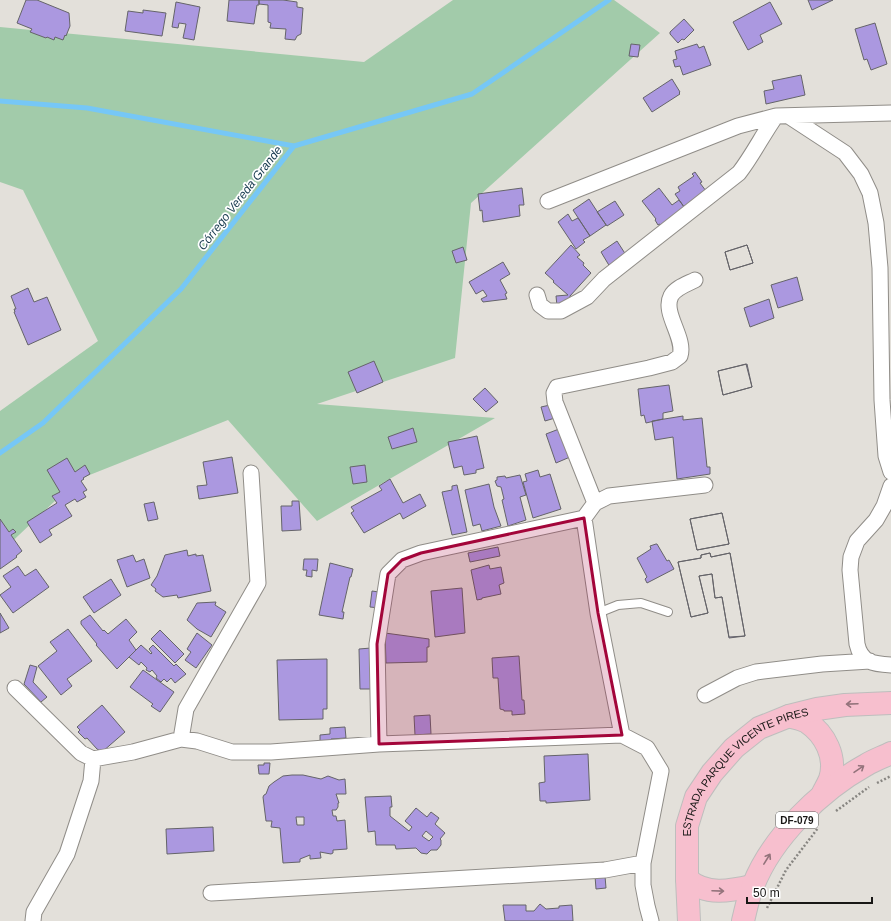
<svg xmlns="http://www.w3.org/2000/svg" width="891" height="921" viewBox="0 0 891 921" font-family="Helvetica,sans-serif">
	<rect width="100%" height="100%" fill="#e3e0da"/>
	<!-- green -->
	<path fill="#a2cbaa" d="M453,0H614L660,33L471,203L455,358L317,404L495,418L317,521L228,420L77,480L0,553V411L98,341L23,190L0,182V27L364,62Z"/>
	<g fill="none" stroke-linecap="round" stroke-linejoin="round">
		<!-- stream -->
		<path stroke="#76c7f6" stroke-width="5" d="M0,101L87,108L294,146
			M0,453L43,423L181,289L294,146L472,94L609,0"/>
	</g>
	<!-- building -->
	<path fill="#ab98e0" stroke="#656469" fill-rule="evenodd" d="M26,0H37L69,13L70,26L66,36L65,35L63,40L55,37L54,40L47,37L46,38L30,32L32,29L17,23Z
		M229,0H259V5H257L254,24L227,21Z
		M259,0H283L297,2V7L303,8L301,34L297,36L295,40L285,39L286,29L270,28L271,23L268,22V5L259,4Z
		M808,0H833L812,10Z
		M176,2L200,7L194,40L183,38L186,24L179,23L178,28L172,27Z
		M770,2L782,24L760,35L763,42L748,50L733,22Z
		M143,10L166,13L162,36L125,31L128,11L143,13Z
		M684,19L694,30L684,40L682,39L678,43L670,34V32Z
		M875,23L887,64L871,70L867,59L864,60L855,29Z
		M631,44L640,45L638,57L629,56Z
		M697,44L699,48L704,46L711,65L683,75L680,66L675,67L673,60L677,59L675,51Z
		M801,75L805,95L766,104L764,91L774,89L772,81Z
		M672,79L680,92L679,93L680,94L652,112L643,98Z
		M695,172L702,182L700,183L706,191L684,207L675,194L680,191L678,187L694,176L692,174Z
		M522,188L524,205H519L520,216L483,222L482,210L480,211L478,194Z
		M659,188L672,205L679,200L685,208L661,226L660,224L658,225L655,220L656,219L642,201Z
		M589,199L606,225L590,236L573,210Z
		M615,201L624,215L607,226L597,212Z
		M568,214L572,221L578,218L590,236L583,240L585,242L576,249L558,222Z
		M617,241L626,255L610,267L601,252Z
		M571,245L580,255L577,257L584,263L583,265L591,273L570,296V305L557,306L556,296L568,295L553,282L554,281L545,273Z
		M747,245L753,263L730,270L725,252Z
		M747,245L753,263L730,270L725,252Z
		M463,247L467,260L456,263L452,251Z
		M503,262L510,274L500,280L507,293L505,294L507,299L483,302L481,299L487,296L483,290L476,294L469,282Z
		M797,277L803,300L778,308L771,285Z
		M28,288L34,302L47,297L61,330L28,345L14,312H15L14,309H16L11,296Z
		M769,299L774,318L750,327L744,308Z
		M374,361L383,382L357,393L348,372Z
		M746,364L752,387L723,395L718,371Z
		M747,364L752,387L723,395L718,371Z
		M669,385L673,411L663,413V419L646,423L644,415L641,416L638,389Z
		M485,388L498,402L486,412L473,399Z
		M550,405L555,418L545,421L541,407Z
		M683,416V420L702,418L707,467H710V474L677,479L673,437L655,440L652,421Z
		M413,428L417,442L392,449L388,437Z
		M559,429L570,457L556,463L546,434Z
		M477,436L484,468L476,470V473L464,475L462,466L454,468L448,442Z
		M232,457L238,493L199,499L197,486L207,485L203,462Z
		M67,458L75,472L85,465L90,474L83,478L84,479L81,481L87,490L83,492L86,497L77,502L75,499L65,505L72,516L49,530L52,535L40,543L27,522L57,503L52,496L60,492L47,470Z
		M365,465L367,482L353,484L350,467Z
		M538,470L540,477L550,474L561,509L533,518L523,482L527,481L525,474Z
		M520,475L526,495L520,497L526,520L508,526L502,500L504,499L501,487L497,486L495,481L497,480V477L505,476L506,478Z
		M390,479L403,503L420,494L426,506L403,519L400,513L364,533L351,513L354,511L351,507L382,490L379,486Z
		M489,484L494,507L501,526L482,531L480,524L473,526L465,490Z
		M457,485L467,532L452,535L442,492L452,490V486Z
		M292,501H299L301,530L282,531L281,506H292Z
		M154,502L158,519L148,521L144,504Z
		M722,513L729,544L697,550L690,519Z
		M722,513L729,544L697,550L690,519Z
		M0,519L9,532L13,529L16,532L11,535L22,551L16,556L17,557L0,569Z
		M656,544H657L667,561L669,560L674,569L647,583L645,579L647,577L637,558L651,549L650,546Z
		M498,547L500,556L470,562L468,553Z
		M187,550L188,556L196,554V556L203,555L211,591L178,598L177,595L163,597L155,591L156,589L151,585L157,576L165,555Z
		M710,553L711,557L730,553L745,636L729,638L722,597L715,598L712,574L699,576L708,613L691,617L678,562L701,558V555Z
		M710,553L711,557L730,553L745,636L729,637L722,597L715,598L712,574L699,576L708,613L691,617L678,562L701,558V555Z
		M133,555L136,562L144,559L150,578L127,587L117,560Z
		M304,559H318L317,571L312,570V577L306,576L307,570H303Z
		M330,563L353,569L351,577H350L342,612H344L343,619L319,615Z
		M489,565L490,569L501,567L504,583L499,585L501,594L482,598V599L477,600L471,570Z
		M18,566L25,576L36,569L49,587L13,613L0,595L11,587L3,576Z
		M111,579L121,595L94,613L83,597Z
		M462,588L465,633L435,637L431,591Z
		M372,591L392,594L390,609L370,607Z
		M216,602L215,605L226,612L211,637L197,629L187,620L197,603Z
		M0,613L9,628L0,633Z
		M90,615L103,631L104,630L108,634L126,619L137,632L129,640L136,650L117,669L96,645L97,644L81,624V621Z
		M68,629L92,661L67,679L72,686L61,695L38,666L57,651L50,642Z
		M160,630L184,654L175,663L151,639Z
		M197,633L212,645L196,668L185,660L191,652L187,649Z
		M385,633L429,639V647H427V662L386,663Z
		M141,645L151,654L152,653L149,649L153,645L174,666L176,664L186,674L175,683L171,678L167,682L164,679L161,682L156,678L157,676L152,670L150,672L146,670L147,668L141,662L139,665L129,657Z
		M383,647L374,689H360L359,649Z
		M519,656L522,700H524L525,714L512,715V711H504V710L500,709L498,678H493L492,658Z
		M327,659V709H323V719L279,720L277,660Z
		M30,665L37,667L33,682L47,697L41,702L24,684Z
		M143,670L174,692L160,712L151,706L153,704L130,687Z
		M102,705L125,732L102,752L97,749L87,738L85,739L78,732L80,730L77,727Z
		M430,715L431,734L415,735L414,716Z
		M345,727L346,738L331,739L330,741L320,742V735L330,734V728Z
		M588,754L590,800L546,803V801H540L539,783L545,782L544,756Z
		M264,763H270L269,774H259L258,765H264Z
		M292,775H303L321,779L328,776L339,780L345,779L346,794H336L339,803H338V807L336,810H332L333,816H336L337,821L345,820L347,849L333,850V853L331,854L320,852L321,858L310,859V855L300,859V862L283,863L280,828L271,827L272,821H266L263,797L264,795L266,794L269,786L274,782L283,776ZM296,817H304V825H297Z
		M391,796L392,807H390V816L409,831L412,827L405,821L416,808L427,817L431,812L439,818L435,824L445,833L440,839L441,840V845L437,850H431L427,854L421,853L416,848L396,849L395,845H376L375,831L368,832L365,797ZM426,831L433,837L429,841L422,836Z
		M213,827L214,851L167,854L166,829Z
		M595,876H605L606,888L596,889Z
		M540,904L546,909L559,908V906L572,905L573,921H505L503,905H526V911H534Z"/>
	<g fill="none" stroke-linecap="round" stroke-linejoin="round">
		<defs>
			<path id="lane" d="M598,613L618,605L641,603L668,612"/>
			<path id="street" d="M790,117L845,153L861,174L870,193L876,223L880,268L882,400L886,456L891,472
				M548,201L738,126L776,116
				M537,295L540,305L548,311H561L587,297L604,279L739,173C753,155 763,134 776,116L891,113
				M891,486L884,506L876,520L857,541L851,557L850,570L857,644C861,663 874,664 891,665
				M595,503L555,402L554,393L557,387L649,368L672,362L680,356C686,338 662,313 671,296C675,288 687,284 695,280
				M584,518L598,613L622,735
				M15,688L81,753L93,759
				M705,695L737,678L756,672L822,664L870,661
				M181,739L186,709L258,583L251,473
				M379,744L377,644L388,574L402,560L421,553L584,518L595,503L609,496L705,485
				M211,893L605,870L643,863
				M33,921L34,912L67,854L91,781L93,759L133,752L181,739L197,741L232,752H271L379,744L622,735L647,748L661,771L643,863V885L647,906L651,921"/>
			<g id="primary">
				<path d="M789,716C795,718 802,719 807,722C825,734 837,757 830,779C828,784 825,789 823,793"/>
				<path d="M687,879C706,896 730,891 752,886"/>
				<path id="s1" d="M689,921L687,879V826L696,797L712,773L734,748L759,728L789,716L817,709L845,705L891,703"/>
				<path d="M743,921C746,909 748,897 753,886C772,837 821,790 866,765C874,760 883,757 891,753"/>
			</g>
		</defs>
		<!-- lane casing -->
		<use href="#lane" stroke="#908d88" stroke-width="10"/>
		<!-- street casing -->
		<use href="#street" stroke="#908d88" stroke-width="17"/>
		<!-- primary casing -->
		<use href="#primary" stroke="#bebebd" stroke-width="24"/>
		<!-- path -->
		<path stroke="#878581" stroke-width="2.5" stroke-dasharray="2 2" stroke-linecap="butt" d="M877,783L891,776
			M836,811L869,787
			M767,908L786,870L818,828"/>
		<!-- lane -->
		<use href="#lane" stroke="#fff" stroke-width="8"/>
		<!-- street -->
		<use href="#street" stroke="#fff" stroke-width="15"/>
		<!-- primary -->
		<use href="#primary" stroke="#f7bfce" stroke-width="22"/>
	</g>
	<!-- one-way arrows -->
	<defs><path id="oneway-shaft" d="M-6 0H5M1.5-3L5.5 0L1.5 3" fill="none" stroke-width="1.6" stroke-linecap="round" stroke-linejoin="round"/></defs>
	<g stroke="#93737b">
		<use href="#oneway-shaft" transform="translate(852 704) rotate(178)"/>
		<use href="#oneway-shaft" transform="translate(859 769) rotate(-34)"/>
		<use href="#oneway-shaft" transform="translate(767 859) rotate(-58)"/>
		<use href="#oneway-shaft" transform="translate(718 891) rotate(2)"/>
	</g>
	<!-- marked area -->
	<path fill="#a3053a" fill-opacity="0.2" stroke="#a3053a" stroke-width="3" stroke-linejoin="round" d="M584,518L598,613L622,735L379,744L377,644L388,574L402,560L421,553Z"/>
	<g text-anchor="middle" stroke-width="3.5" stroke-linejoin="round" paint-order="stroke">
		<!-- shield labels -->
		<rect fill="#fff" stroke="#5d5d5b" stroke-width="1" x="776" y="812" width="42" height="16" rx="3"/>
		<g font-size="10" font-weight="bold" fill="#181715">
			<text x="797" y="824">DF-079</text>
		</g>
		<!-- street labels -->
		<g font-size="11" fill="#181715" stroke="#fff">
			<text dy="4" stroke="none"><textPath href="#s1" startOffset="178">ESTRADA PARQUE VICENTE PIRES</textPath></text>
		</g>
		<!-- water labels -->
		<g font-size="12" font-style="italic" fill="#14384c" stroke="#fff">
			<text transform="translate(240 198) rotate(-52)" y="4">Córrego Vereda Grande</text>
		</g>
	</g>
	<!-- scale -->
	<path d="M747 897v6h125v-6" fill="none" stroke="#181715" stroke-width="2"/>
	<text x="753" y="897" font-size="12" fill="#181715" stroke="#ffffff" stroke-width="3" paint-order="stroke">50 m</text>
</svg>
